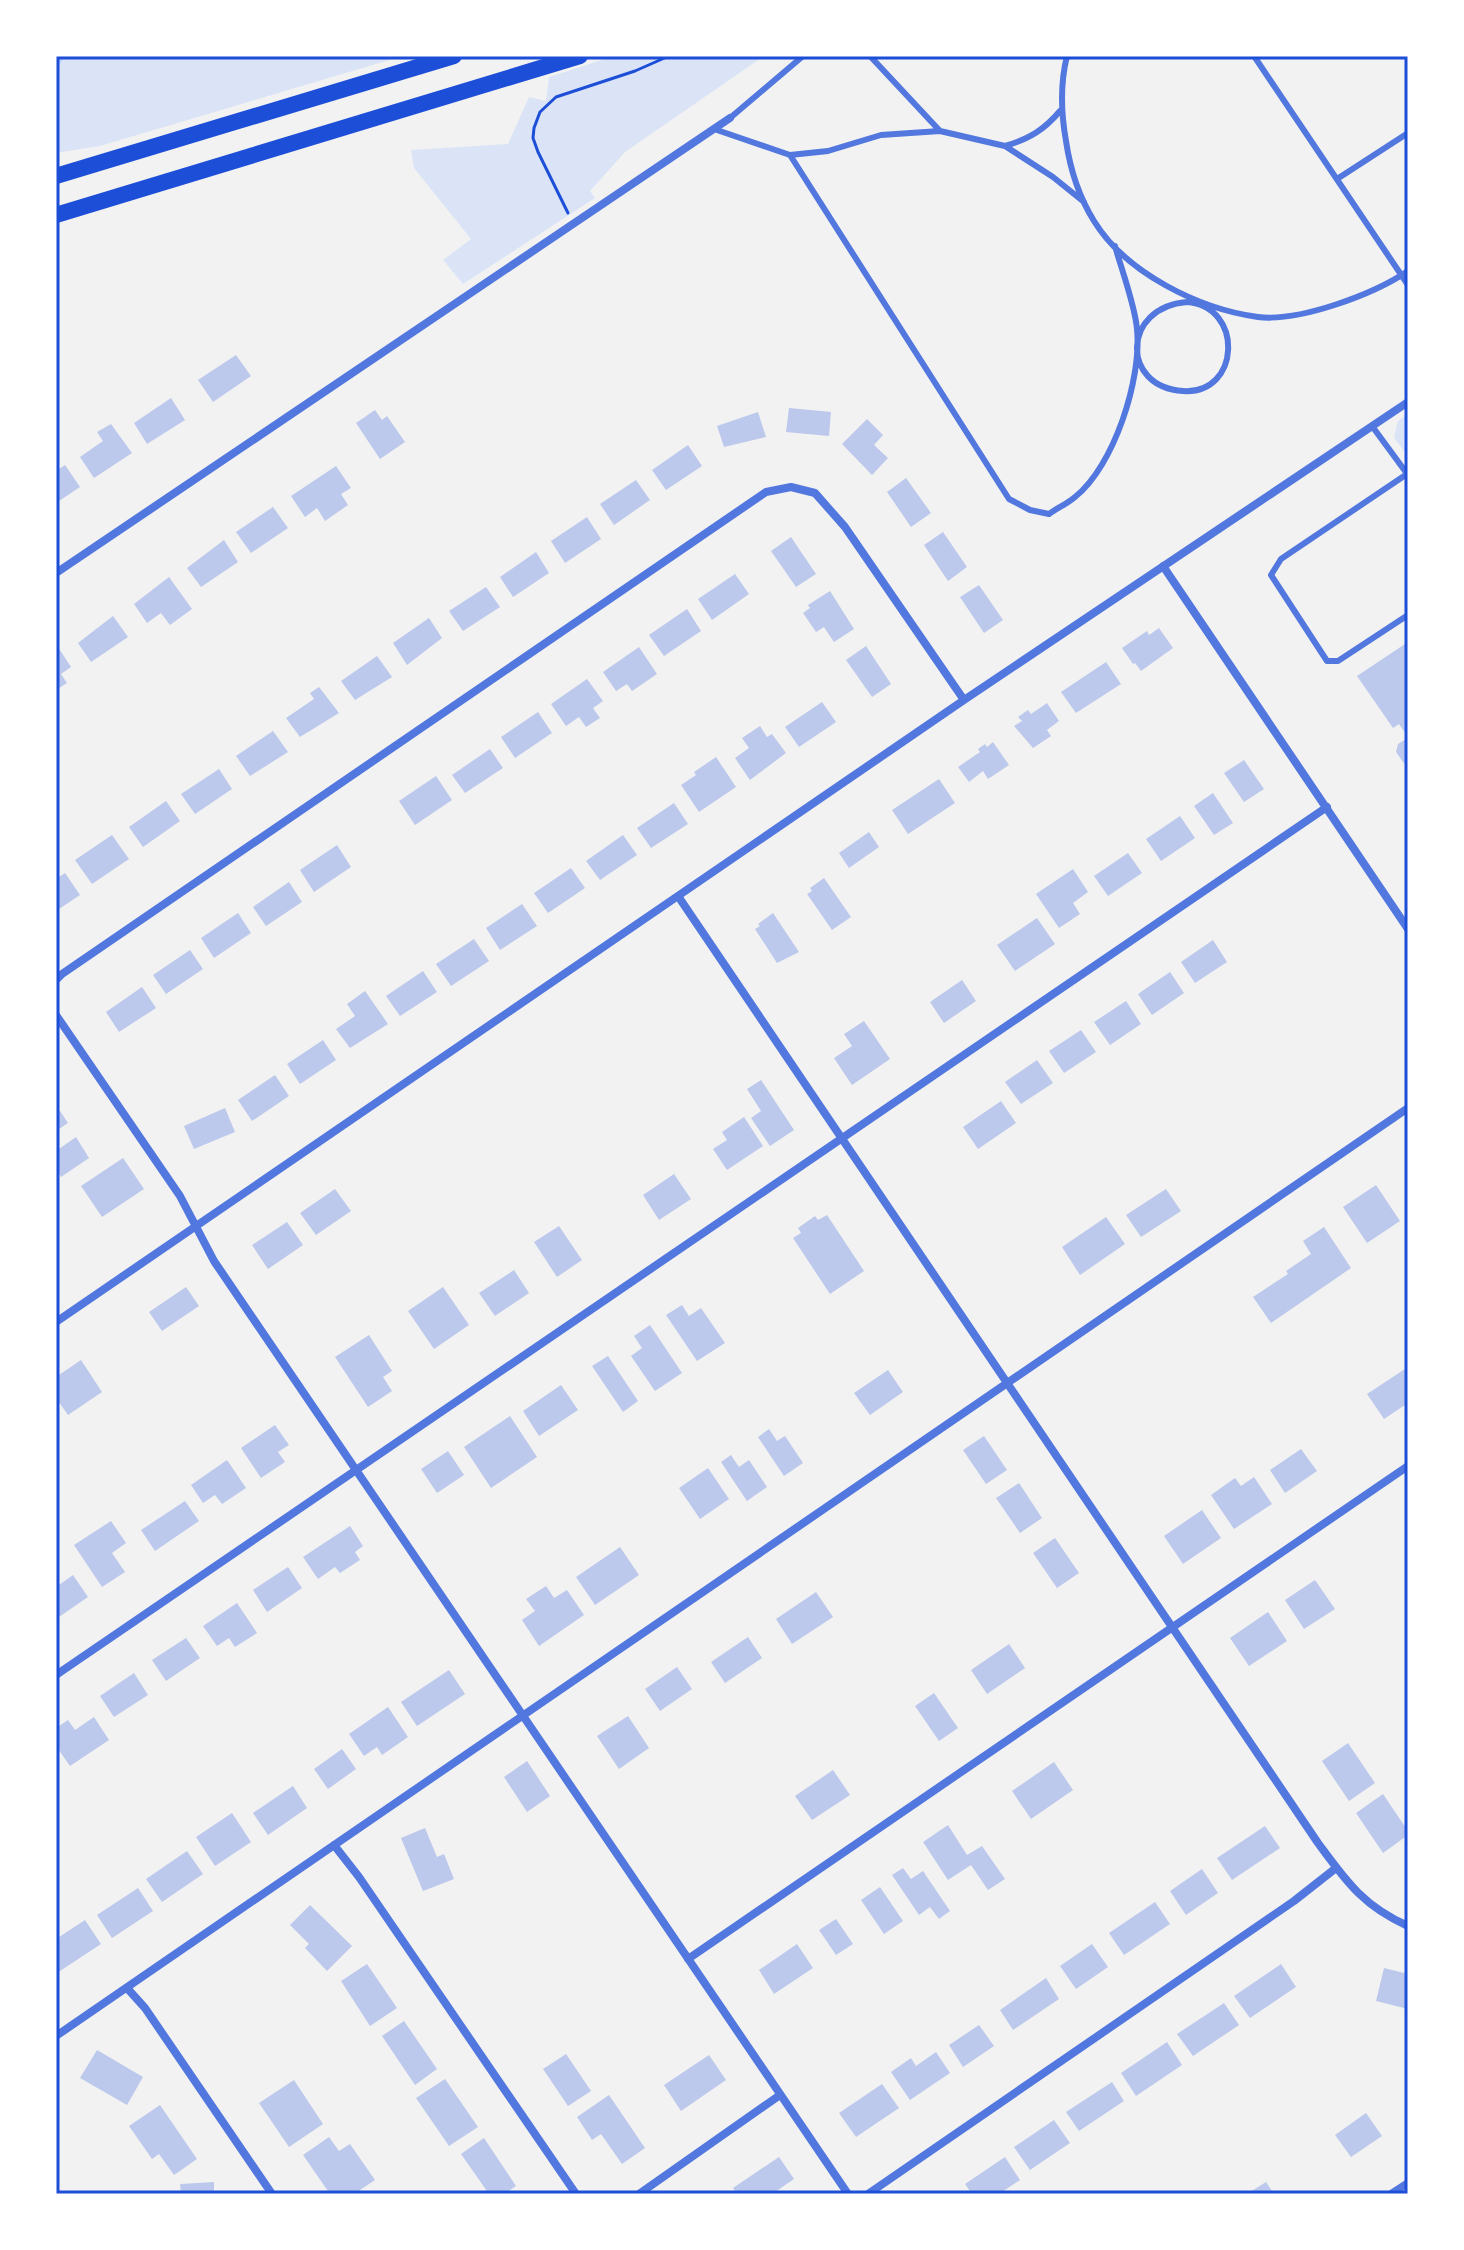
<svg xmlns="http://www.w3.org/2000/svg" width="1464" height="2250" viewBox="0 0 1464 2250" font-family="'Fira Sans',sans-serif">
	<rect width="100%" height="100%" fill="#f2f2f2"/>
	<!-- green -->
	<path fill="#dbe4f7" d="M56,56H403L100,146L56,153Z
		M614,56H764L625,152L590,191L595,198L463,284L443,260L471,239L414,168L411,150L508,144L529,97L546,101L549,77Z
		M1408,414V456L1394,438L1398,421Z"/>
	<g fill="none" stroke-linecap="round" stroke-linejoin="round">
		<!-- stream -->
		<path stroke="#bfd3fe" stroke-width="6" d="M56,66L61,56"/>
	</g>
	<!-- building -->
	<path fill="#bdc9ec" d="M236,355L251,376L213,402L198,380Z
		M171,398L185,420L147,444L134,423Z
		M789,408L831,412L829,436L786,432Z
		M375,410L382,420L387,416L405,442L380,459L356,423Z
		M758,412L766,437L724,447L717,426Z
		M867,419L883,435L874,445L888,458L872,475L842,444Z
		M111,424L132,453L94,478L80,457L103,441L97,432Z
		M688,445L702,466L666,490L652,470Z
		M65,465L80,487L56,503V471Z
		M336,466L351,488L341,494L348,505L325,521L317,508L305,517L291,496Z
		M906,478L931,513L911,527L887,492Z
		M636,480L650,500L614,525L600,504Z
		M273,507L288,528L251,553L236,532Z
		M587,517L601,539L565,563L551,541Z
		M943,532L967,567L948,581L924,545Z
		M791,537L816,574L796,587L771,551Z
		M224,540L238,562L201,587L187,568Z
		M536,552L549,573L513,597L500,577Z
		M735,574L749,594L712,620L698,599Z
		M169,577L192,609L170,625L161,613L147,623L134,604Z
		M979,585L1003,620L984,633L960,597Z
		M486,587L500,607L463,631L449,611Z
		M830,591L854,629L834,642L824,627L816,632L803,613L810,608L808,605Z
		M687,609L701,631L664,656L649,635Z
		M113,616L128,637L91,662L78,643Z
		M429,618L442,638L407,665L393,643Z
		M1159,628L1173,648L1141,671L1135,663L1133,664L1122,648L1147,631L1149,635Z
		M1408,642V737L1399,724L1393,728L1357,676Z
		M56,644L71,667L61,674L67,683L56,690Z
		M866,646L891,684L872,697L846,660Z
		M639,647L657,674L632,691L627,684L616,691L603,672Z
		M377,656L392,677L355,700L341,681Z
		M1106,662L1121,684L1076,713L1061,692Z
		M587,679L603,701L593,708L600,718L586,727L579,717L566,726L551,704Z
		M319,687L339,713L300,737L286,718L314,699L310,693Z
		M822,702L836,722L799,747L785,727Z
		M1047,703L1059,721L1047,730L1051,736L1033,748L1014,726L1022,721L1018,717L1028,710L1031,714Z
		M538,712L552,733L515,758L501,737Z
		M760,726L767,737L772,734L786,753L750,780L735,758L749,748L742,738Z
		M273,731L288,752L250,776L236,756Z
		M1408,738V769L1396,752L1398,744Z
		M993,742L1009,765L988,779L983,771L969,782L958,767L980,752L978,749L985,744L987,747Z
		M490,749L503,768L465,793L452,775Z
		M716,757L736,787L699,812L681,785L696,775L694,772Z
		M1244,760L1264,789L1244,802L1224,773Z
		M219,769L232,789L195,814L181,794Z
		M436,776L452,800L415,825L399,801Z
		M939,779L955,803L908,834L892,810Z
		M1213,793L1233,823L1214,835L1194,806Z
		M166,801L180,821L143,847L129,827Z
		M674,803L688,824L651,848L637,828Z
		M1180,816L1195,838L1161,861L1146,839Z
		M869,832L879,847L849,868L839,853Z
		M112,835L129,859L92,884L75,860Z
		M623,835L637,855L600,880L586,861Z
		M337,845L351,867L314,892L300,870Z
		M1128,853L1142,873L1108,896L1094,876Z
		M571,868L585,888L548,913L534,893Z
		M1073,869L1088,892L1073,903L1080,914L1059,928L1036,894Z
		M65,873L80,895L56,911V879Z
		M824,878L851,917L832,930L807,894L812,891L810,888Z
		M289,882L302,902L266,926L253,907Z
		M522,904L537,926L500,950L486,928Z
		M238,913L251,933L214,958L201,938Z
		M773,913L799,952L777,963L755,929L760,926L758,924Z
		M1037,918L1055,944L1015,971L997,945Z
		M474,939L489,961L451,986L436,964Z
		M1213,940L1227,962L1195,983L1181,962Z
		M190,950L203,969L166,994L153,975Z
		M423,971L437,992L400,1016L386,996Z
		M1170,972L1184,993L1152,1015L1138,994Z
		M962,980L976,1001L944,1023L930,1002Z
		M142,987L156,1008L119,1032L106,1012Z
		M365,991L388,1024L350,1048L336,1029L355,1016L347,1004Z
		M1126,1001L1141,1024L1110,1045L1094,1022Z
		M864,1021L890,1059L852,1085L834,1058L852,1046L844,1034Z
		M1081,1030L1096,1052L1064,1073L1049,1051Z
		M323,1040L336,1060L300,1084L287,1064Z
		M1037,1060L1053,1083L1021,1104L1005,1082Z
		M275,1075L289,1096L252,1121L238,1100Z
		M761,1080L794,1130L770,1146L751,1118L761,1111L747,1089Z
		M1001,1101L1016,1123L978,1149L963,1127Z
		M56,1105L68,1123L56,1131Z
		M225,1108L235,1132L194,1149L184,1126Z
		M744,1117L763,1146L727,1170L713,1149L727,1140L722,1132Z
		M76,1137L89,1158L61,1177L56,1168V1151Z
		M123,1158L144,1189L102,1217L81,1186Z
		M674,1174L691,1199L659,1220L643,1195Z
		M1376,1185L1400,1221L1367,1243L1343,1207Z
		M335,1189L351,1211L316,1235L300,1213Z
		M1166,1189L1181,1211L1141,1237L1126,1215Z
		M827,1215L864,1271L830,1294L793,1238L801,1233L798,1228L815,1216L818,1220Z
		M1106,1217L1125,1244L1080,1275L1062,1247Z
		M287,1222L303,1245L268,1269L252,1245Z
		M559,1226L582,1260L557,1277L534,1242Z
		M1324,1227L1351,1268L1271,1323L1253,1297L1288,1274L1286,1271L1311,1254L1303,1241Z
		M514,1270L529,1293L495,1316L479,1293Z
		M186,1287L199,1306L162,1331L149,1312Z
		M443,1287L469,1325L434,1349L408,1311Z
		M682,1305L689,1316L701,1308L725,1343L697,1361L666,1315Z
		M650,1325L682,1373L655,1391L631,1356L642,1348L634,1336Z
		M369,1335L392,1371L383,1377L392,1391L368,1407L335,1357Z
		M608,1356L638,1401L623,1412L592,1366Z
		M81,1360L102,1392L68,1415L56,1398V1377Z
		M1405,1369L1408,1374V1403L1384,1419L1367,1394Z
		M888,1370L903,1392L870,1415L854,1393Z
		M561,1385L578,1410L539,1436L523,1411Z
		M510,1416L537,1457L491,1488L464,1447Z
		M275,1425L289,1445L278,1452L285,1462L261,1478L241,1448Z
		M769,1429L777,1441L785,1436L803,1463L784,1476L758,1437Z
		M984,1436L1007,1470L986,1484L963,1450Z
		M1301,1449L1317,1471L1285,1493L1270,1470Z
		M448,1451L464,1475L437,1493L421,1469Z
		M731,1455L739,1467L749,1460L767,1487L747,1501L721,1462Z
		M227,1460L246,1488L222,1504L215,1495L203,1503L191,1485Z
		M708,1468L729,1499L700,1519L679,1488Z
		M1254,1477L1272,1504L1234,1529L1211,1495L1235,1478L1241,1486Z
		M1019,1483L1042,1518L1020,1533L996,1498Z
		M185,1501L199,1521L155,1551L141,1530Z
		M1202,1510L1221,1538L1183,1564L1164,1536Z
		M111,1521L126,1543L112,1553L125,1572L102,1587L74,1545Z
		M350,1526L363,1546L355,1552L360,1560L340,1573L335,1567L318,1579L303,1557Z
		M1055,1538L1079,1573L1057,1588L1033,1553Z
		M620,1547L639,1575L595,1605L576,1577Z
		M288,1567L302,1588L267,1612L253,1590Z
		M73,1575L88,1597L56,1619V1587Z
		M1315,1580L1335,1609L1304,1629L1285,1600Z
		M546,1586L554,1598L567,1590L584,1615L539,1646L522,1620L535,1611L526,1599Z
		M816,1592L833,1617L792,1644L776,1619Z
		M237,1603L257,1633L235,1647L229,1638L217,1646L203,1626Z
		M1268,1612L1287,1641L1249,1666L1230,1638Z
		M748,1637L762,1658L725,1683L711,1662Z
		M186,1638L200,1658L166,1681L152,1660Z
		M1009,1644L1025,1668L987,1694L971,1670Z
		M677,1667L692,1689L660,1711L645,1689Z
		M449,1670L465,1694L417,1726L401,1702Z
		M134,1673L148,1695L114,1717L100,1696Z
		M934,1693L958,1728L939,1741L915,1706Z
		M388,1707L408,1737L382,1755L377,1747L364,1756L349,1734Z
		M628,1716L649,1748L619,1769L597,1736Z
		M94,1717L109,1740L70,1766L56,1746V1728L68,1720L75,1730Z
		M1348,1743L1375,1783L1349,1801L1322,1761Z
		M342,1749L356,1769L328,1789L314,1769Z
		M527,1761L550,1796L527,1812L504,1777Z
		M1054,1762L1073,1790L1031,1819L1012,1791Z
		M833,1770L850,1795L812,1820L795,1796Z
		M293,1786L307,1808L268,1835L253,1813Z
		M1383,1794L1408,1831V1835L1383,1853L1356,1813Z
		M232,1813L251,1842L215,1866L196,1837Z
		M948,1825L967,1855L982,1846L1005,1879L988,1890L971,1865L948,1880L923,1842Z
		M1265,1826L1280,1848L1232,1880L1217,1858Z
		M425,1828L437,1857L444,1854L454,1879L423,1891L401,1838Z
		M187,1851L203,1874L162,1902L146,1879Z
		M903,1868L911,1879L923,1871L950,1911L939,1919L930,1907L919,1915L892,1875Z
		M1202,1869L1218,1893L1186,1915L1170,1891Z
		M880,1887L903,1921L884,1934L861,1900Z
		M138,1888L153,1911L112,1938L97,1915Z
		M1155,1902L1170,1924L1124,1955L1109,1933Z
		M310,1905L352,1946L327,1971L305,1948L309,1944L290,1925Z
		M836,1919L853,1944L836,1955L819,1930Z
		M85,1920L101,1944L57,1973L56,1939Z
		M797,1944L813,1968L774,1994L759,1970Z
		M1092,1944L1108,1967L1076,1989L1060,1966Z
		M367,1964L397,2008L370,2026L341,1981Z
		M1281,1964L1296,1987L1250,2018L1234,1996Z
		M1384,1968L1408,1974V2009L1376,2001Z
		M1046,1978L1059,1999L1013,2030L1000,2010Z
		M1224,2003L1239,2025L1193,2056L1177,2034Z
		M404,2021L437,2069L415,2085L382,2036Z
		M979,2025L994,2046L963,2067L949,2045Z
		M1167,2042L1182,2065L1136,2096L1121,2073Z
		M97,2050L143,2077L127,2105L80,2078Z
		M936,2052L950,2073L910,2100L891,2072L911,2058L916,2066Z
		M566,2054L591,2091L568,2106L543,2069Z
		M709,2055L726,2080L681,2111L664,2085Z
		M445,2079L478,2127L449,2146L416,2098Z
		M294,2080L323,2124L289,2147L259,2103Z
		M1112,2082L1124,2101L1079,2131L1066,2112Z
		M882,2084L899,2108L856,2137L839,2113Z
		M609,2095L645,2148L622,2164L601,2134L592,2140L577,2117Z
		M160,2105L197,2159L174,2175L159,2154L152,2159L129,2126Z
		M1366,2113L1382,2136L1351,2157L1335,2135Z
		M1054,2120L1070,2143L1030,2170L1014,2147Z
		M329,2137L339,2151L350,2144L375,2180L354,2194H330L303,2155Z
		M484,2138L516,2186L504,2194H489L461,2154Z
		M779,2157L794,2179L772,2194H737L733,2188Z
		M1005,2157L1020,2180L999,2194H972L965,2184Z
		M214,2182V2194H181L180,2184Z
		M1266,2182L1274,2194H1247Z"/>
	<g fill="none" stroke-linecap="round" stroke-linejoin="round">
		<!-- path -->
		<path stroke="#1d4ed8" stroke-width="3" d="M568,213L538,152L533,138L534,128L540,112L556,97L635,71L669,56"/>
		<!-- service -->
		<path stroke="#5277de" stroke-width="6" d="M870,56L940,131
			M1067,56C1060,84 1061,113 1066,141C1070,168 1079,197 1094,221C1126,273 1199,309 1258,317C1300,322 1374,294 1408,271
			M1254,56L1408,285
			M730,118L803,56
			M714,129L790,155L1009,499L1030,510L1049,514C1057,508 1067,504 1075,497C1114,466 1142,379 1137,329C1135,305 1122,271 1115,246
			M1005,146C1029,139 1044,130 1060,111
			M790,155L828,151L881,135L940,131L1005,146L1053,177L1084,202
			M1337,179L1408,133
			M1187,302C1244,306 1241,395 1183,391C1120,387 1122,307 1187,302Z
			M1372,426L1408,475
			M1407,474L1281,559L1271,575L1327,661H1338L1408,615"/>
		<!-- minor -->
		<path stroke="#5277de" stroke-width="8" d="M1163,566L1408,929
			M56,573L730,118
			M678,896L1318,1843C1346,1881 1363,1906 1408,1926
			M56,980L62,974L766,492L791,487L815,493L845,527L964,700
			M56,1015L180,1196L214,1261L848,2194
			M56,1322L964,700L1408,402
			M56,1675L1327,807
			M334,1845L359,1877L576,2194
			M688,1959L1408,1466
			M127,1988L145,2008L272,2194
			M56,2036L1408,1108
			M639,2194L780,2095
			M868,2194L1294,1901L1336,1868
			M1391,2194L1408,2183"/>
		<!-- secondary -->
		<path stroke="#1d4ed8" stroke-width="16" d="M56,176L454,56
			M56,215L580,56"/>
	</g>
	<!-- border -->
	<rect width="1464" height="2250" fill="none" stroke="#ffffff" stroke-width="116"/>
	<rect x="58" y="58" width="1348" height="2134" fill="none" stroke="#1d4ed8" stroke-width="3"/>
</svg>
